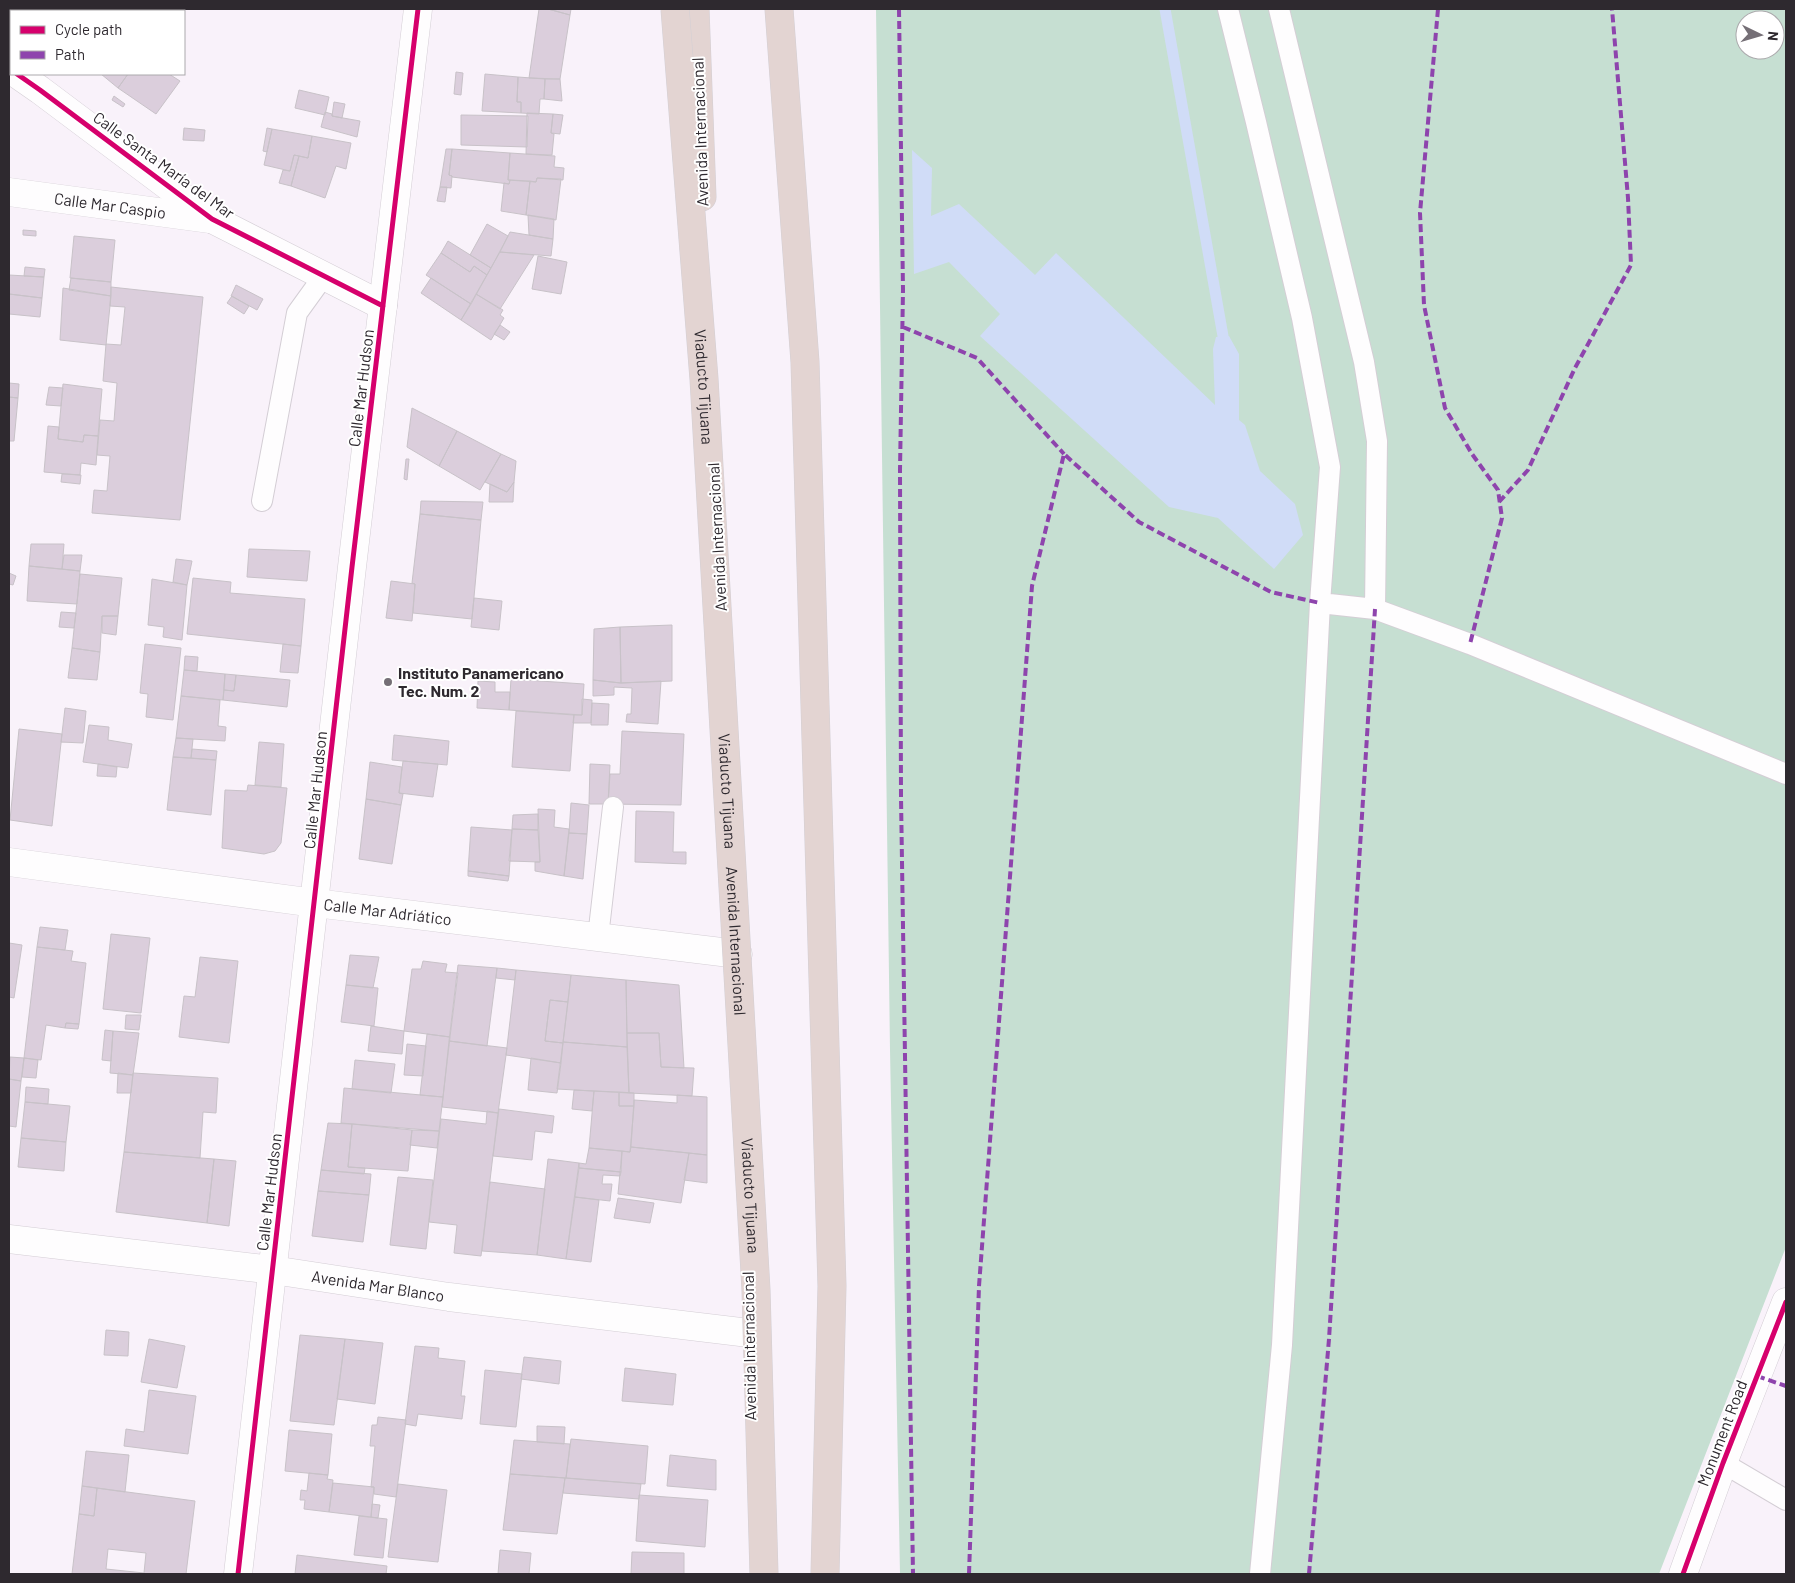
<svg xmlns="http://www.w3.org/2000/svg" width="1795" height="1583" viewBox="0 0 1795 1583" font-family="Barlow,sans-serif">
	<rect width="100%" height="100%" fill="#f9f2fa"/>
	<!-- green -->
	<path fill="#c6dfd2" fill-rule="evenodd" d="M876,9H1786V1247L1659,1574H900L890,1050ZM1745,20H1775V50H1745Z"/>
	<!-- water -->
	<path fill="#d0dcf7" d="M912,150L932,168L931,216L959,204L1035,275L1056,253L1215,405L1213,349L1216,337L1229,336L1239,354V420L1245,425L1260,471L1295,504L1303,535L1274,569L1218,518L1169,507L980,336L1000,314L949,262L914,274Z"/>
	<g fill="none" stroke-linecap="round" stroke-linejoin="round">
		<!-- stream -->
		<path stroke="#d0dcf7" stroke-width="11" d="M1165,9L1223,336"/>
	</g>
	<!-- building -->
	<path fill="#dbcedc" stroke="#c8c2c8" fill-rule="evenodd" d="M539,9H548L570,15L560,79L529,78Z
		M548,9H571L570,15Z
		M456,72L463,73L461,95L454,94Z
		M101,74H128L118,88Z
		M128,74H169L180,81L156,114L118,88Z
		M485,74L518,77L517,102H521V113L482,111Z
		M518,77L545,79L544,99H540L539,114L521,113V102H517Z
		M545,79H560L562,101L544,99Z
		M299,90L329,97L325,115L295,108Z
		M114,96L125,104L123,107L112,100Z
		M334,102L345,104L342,118L332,116Z
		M325,112L332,114V116L360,121L357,137L321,127Z
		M527,113L553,114L551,133L554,134L552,155L526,154Z
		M553,114L563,115L560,134L551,133Z
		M461,115L528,116L527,147L461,145Z
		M184,128L205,130L204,141L183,140Z
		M267,128L272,129L267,152L263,151Z
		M272,129L312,136L308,158L294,155L290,171L264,165Z
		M312,136L351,143L346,169L336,166L325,198L291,186L299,156L308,158Z
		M446,149H452L449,175L452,176L451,188L440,187Z
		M452,149L510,153L508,180H510L509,184L452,177V176L449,175Z
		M510,153L555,156L554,167L564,168L563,180L537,178L536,182L508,180Z
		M294,155L299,156L291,186L279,183L283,170L290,171Z
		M537,178L561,179L556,220L526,215L530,181L536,182Z
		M510,180L530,181L526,215L501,211L504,183L509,184Z
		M440,187H447L445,202L437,201Z
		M528,215L554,219L553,239L529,235Z
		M487,224L508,236L491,268L470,255Z
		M23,230L36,231V236L23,235Z
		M510,232L553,239L551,256L500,252Z
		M74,236L115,240L111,282L70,278Z
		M448,241L491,268L487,275L474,266L470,272L441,253Z
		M500,252L534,255L500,309L476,294Z
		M441,253L470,272L474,266L487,275L471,304L426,275Z
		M538,256L567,262L561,294L532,289Z
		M25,267L45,269L44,277L24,276Z
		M9,275L44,277L42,298L9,294Z
		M71,278L111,282V296L69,290Z
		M431,278L471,304L461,320L421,293Z
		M236,285L263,299L257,310L231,296Z
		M111,287L203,297L180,520L92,513L94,490L107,491L110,456L97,455L100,420L114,421L117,383L103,381L106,344L121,345L125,307L110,306Z
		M63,288L111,296L106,345L60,340Z
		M9,294L42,298L40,317L9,314Z
		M476,294L503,310L500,315L504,318L491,340L461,320Z
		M232,296L249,306L244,314L227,303Z
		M500,325L510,332L504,340L494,334Z
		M9,383L19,384L18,398L9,397Z
		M63,384L102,389L98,436L84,435L83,442L58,439Z
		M49,387L63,388L61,406L46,405Z
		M9,397L18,398L14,441H9Z
		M412,408L457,431L439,466L407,447Z
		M48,426L59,427L58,439L83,442L84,435L98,436L96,465L81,463L80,475L44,472Z
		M457,431L501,454L480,490L439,466Z
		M501,454L516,461L514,482L507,492L485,482Z
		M406,459H409L407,480L404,479Z
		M62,474L81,475L80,484L61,482Z
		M514,482L513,502H489L490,484L507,492Z
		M421,501L483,502L481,520L420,514Z
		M420,514L481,520L472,619L413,613L415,584L412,583Z
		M31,544H64L62,569L29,566Z
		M249,549L310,551L307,581L247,577Z
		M64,555H82L80,571L62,569Z
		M176,559L192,561L187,585L173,582Z
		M29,566L80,571L77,604L27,601Z
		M9,573L16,576L13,585L9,584Z
		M80,574L122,578L118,616H102L100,652L72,648Z
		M193,578L231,582L230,593L305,599L301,646L187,634Z
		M152,579L187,585L182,640L163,637L164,627L148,625Z
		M391,581L415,584L412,621L386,618Z
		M474,598L502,601L499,630L471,627Z
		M61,612L76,613L74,628L59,627Z
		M102,616H118L116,635L102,633Z
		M672,625V681L621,683L620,627Z
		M620,627L621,683L593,680L594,629Z
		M145,644L181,648L173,720L146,717L148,694L140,693Z
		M283,644L301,646L298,673L280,672Z
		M72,648L100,652L97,680L68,678Z
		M185,656L198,657L197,671L184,670Z
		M184,670L225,674L223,700L181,696Z
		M225,674L236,675L234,691L224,690Z
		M236,675L290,680L287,707L223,700L224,690L234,691Z
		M511,679L584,684L582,715L509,710Z
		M593,680L621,683L661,681L658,724L626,722L627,714H631L632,688L614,687V695L593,696Z
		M478,681L495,682V692H510L509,710L477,708Z
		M181,696L220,700L218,726L226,727L225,741L176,738Z
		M582,699L592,700L591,723H573L574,715H582Z
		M592,703L609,704L608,725H591Z
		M65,708L86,711L83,743L61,742Z
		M516,711L574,715L570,771L512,767Z
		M89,725L109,727L108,740L132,744L128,768L83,762Z
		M19,729L62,734L52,826L10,820Z
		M622,731L684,734L681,805L608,804L610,774H620Z
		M394,735L449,741L447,765L392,760Z
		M176,738L193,739L191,758L173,757Z
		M259,742L284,744L281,787L255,785Z
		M192,749L217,751L216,760L191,758Z
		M173,757L216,760L211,815L167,810Z
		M403,761L438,764L433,797L399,793Z
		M370,762L402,767L399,793L403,794L401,805L366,799Z
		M98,764L117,767L116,777L97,776Z
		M590,764L610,765L608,804H589Z
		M248,785L287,788L281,843L275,851L264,854L222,848L225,790L247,791Z
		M366,799L401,805L392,864L359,859Z
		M571,803L589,805L587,834L569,833Z
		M538,809L555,810L554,827L569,829L564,876L535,871V862H540Z
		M636,811L674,812L673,852H686V864L635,862Z
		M538,814V830L512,829L513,815Z
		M471,827L512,830L509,876L468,871Z
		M512,829L538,830L540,862L509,861Z
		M569,833L587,834L583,879L564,876Z
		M468,871L509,876L508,881L468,876Z
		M40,927L68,930L65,950L37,947Z
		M111,934L150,938L141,1013L103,1009Z
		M9,943L22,945L14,998L9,997Z
		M37,947L73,951L71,961L86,963L79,1024L66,1023L65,1028L46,1025L41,1060L24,1058Z
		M350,955L379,957L373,988L346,985Z
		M200,957L238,961L229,1043L179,1037L184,996L195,997Z
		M423,961L447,964L445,972L458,973L450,1037L404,1031L412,969H421Z
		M458,965L497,968L487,1046L449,1041Z
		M497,968L516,970L515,980L496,978Z
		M516,970L571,975L568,1002L550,1000L545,1041L563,1043L561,1063L506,1055Z
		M571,975L626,980L627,1047L563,1042Z
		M626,980L679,985L684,1068L661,1067L659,1033H627Z
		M346,985L378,988L374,1026L341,1022Z
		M550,1000L568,1002L563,1043L545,1041Z
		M126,1015H141L139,1030L125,1029Z
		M66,1023L79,1024L78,1029L65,1028Z
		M371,1026L404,1031L402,1054L368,1051Z
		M105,1030L113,1031L111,1061L102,1060Z
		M113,1031L139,1033L133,1075L110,1073Z
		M627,1033H659L661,1067L694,1068L692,1096L629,1093Z
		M427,1034L450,1037L443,1097L420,1095Z
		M449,1041L507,1048L498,1113L442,1107Z
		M563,1042L627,1047L629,1093L557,1089Z
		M407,1044L426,1046L423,1076L404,1075Z
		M10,1057L24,1058L21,1081L9,1079Z
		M24,1058L38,1060L36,1078L22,1077Z
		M531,1058L561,1063L557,1093L528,1090Z
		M355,1060L395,1064L391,1093L352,1089Z
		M118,1073L133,1075L131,1093H117Z
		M133,1073L218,1078L216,1113L203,1112L200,1158L124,1152Z
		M9,1079L21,1081L16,1127L9,1126Z
		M26,1087L49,1089L48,1104L25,1102Z
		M344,1088L443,1097L439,1131L341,1123Z
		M574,1090L594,1091L592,1111L572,1109Z
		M594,1091L619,1092V1106H634L630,1152L589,1148Z
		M619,1092L634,1093V1106H619Z
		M677,1095L707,1097V1155L631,1147L634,1100L677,1103Z
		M25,1102L70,1106L66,1142L21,1138Z
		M499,1109L554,1116L552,1133L535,1131L532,1160L493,1156Z
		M487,1111L498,1113L481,1256L454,1253L457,1225L429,1222L441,1119L486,1124Z
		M328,1123L352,1124L348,1167L365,1168L364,1174L321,1170Z
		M352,1124L412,1130L408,1171L348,1167Z
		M412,1130L439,1131L437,1148L410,1145Z
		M21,1138L66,1142L64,1171L18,1167Z
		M631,1147L689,1153L681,1203L618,1194L622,1151L630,1152Z
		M589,1148L622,1151L621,1172L579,1168V1163L586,1164Z
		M124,1152L214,1159L207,1223L116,1212Z
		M689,1153L707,1155V1183L684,1180Z
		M214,1159L236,1161L229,1226L207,1223Z
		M548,1159L579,1163L566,1259L537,1255Z
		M579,1168L621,1172L620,1176L603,1175L602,1184H612L610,1201L575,1197Z
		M321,1170L371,1174L369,1195L318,1191Z
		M398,1177L433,1180L426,1249L390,1245Z
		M490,1182L545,1189L537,1255L482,1251Z
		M318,1191L369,1195L363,1242L312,1236Z
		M575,1197L599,1200L591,1262L566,1259Z
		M618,1198L654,1203L650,1223L614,1218Z
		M106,1330L129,1332L128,1356L104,1355Z
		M300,1335L345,1339L334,1425L290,1421Z
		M149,1339L185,1346L177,1388L141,1382Z
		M345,1339L383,1343L375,1404L337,1399Z
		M415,1346L439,1348L438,1358L465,1361L461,1396H465L462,1419L418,1414L416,1426L405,1424Z
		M524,1357L561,1361L559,1384L521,1379Z
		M625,1368L676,1374L673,1405L622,1401Z
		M485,1370L522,1374L516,1427L480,1424Z
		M149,1390L196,1396L188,1454L124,1446L126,1429L144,1432Z
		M378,1417L406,1420L396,1497L374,1494V1487H371L375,1446H370L372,1425H377Z
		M537,1426L565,1427L564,1444L537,1442Z
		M289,1430L332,1434L328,1475L285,1471Z
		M571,1439L648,1446L645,1484L566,1478Z
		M514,1440L570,1444L566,1478L510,1474Z
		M86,1451L129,1455L125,1492L82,1486Z
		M670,1455L716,1460V1490L667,1486Z
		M309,1473L328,1475L327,1479L333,1480L329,1512L304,1509L305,1500H300L301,1490L307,1491Z
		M510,1474L565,1478L557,1534L503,1530Z
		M565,1478L641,1484L639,1499L563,1493Z
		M333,1483L374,1487L371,1517L329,1512Z
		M398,1484L447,1490L438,1562L388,1557Z
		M82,1486L97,1488L94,1516L79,1514Z
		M97,1488L195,1501L186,1574H72L79,1514L94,1516ZM108,1549L146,1553L144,1573L106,1569Z
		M639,1495L708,1500L705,1547L636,1541Z
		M372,1504L380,1505L378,1518L371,1517Z
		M359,1516L387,1519L383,1558L354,1555Z
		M500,1550L531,1553L529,1574H498Z
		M632,1552L684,1553V1574H631Z
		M297,1555L387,1566L386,1574H295Z"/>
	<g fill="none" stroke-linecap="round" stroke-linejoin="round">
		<defs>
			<path id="lane" d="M1228,9L1256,122L1302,318L1330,467L1320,603L1282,1345L1260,1574
				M1279,9L1364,362L1377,441L1375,609L1470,644L1786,774
				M262,501L297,313L323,277
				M1320,603L1375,609
				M598,937L613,807
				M1723,1463L1786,1500"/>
			<g id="street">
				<path d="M17,74L40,90L212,219L383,306"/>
				<path id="s1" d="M9,192L210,219"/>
				<path id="s2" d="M9,862L315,903L738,954"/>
				<path id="s3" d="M9,1239L273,1270L449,1297L749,1333"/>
				<path d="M238,1574L352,567L418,9"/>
				<path d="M1683,1574L1723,1463L1786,1302"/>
			</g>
			<path id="highway" d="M695,9L702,197
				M779,9L805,362L832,1286L825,1574"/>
		</defs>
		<!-- lane casing -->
		<use href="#lane" stroke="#d4ced5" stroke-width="22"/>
		<!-- street casing -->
		<use href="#street" stroke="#d4ced5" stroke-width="29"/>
		<!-- highway casing -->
		<use href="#highway" stroke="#d3cfd4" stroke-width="29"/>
		<!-- lane -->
		<use href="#lane" stroke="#fefdfe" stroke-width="20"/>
		<!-- street -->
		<use href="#street" stroke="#fefdfe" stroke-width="28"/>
		<!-- highway -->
		<use href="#highway" stroke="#e3d4d2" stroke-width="28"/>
		<defs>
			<g id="highway-bridge">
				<path id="s4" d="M675,9L704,379L756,1290L764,1574"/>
			</g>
		</defs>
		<!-- highway-bridge casing -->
		<use href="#highway-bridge" stroke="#d3cfd4" stroke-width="29" stroke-linecap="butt"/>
		<!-- highway-bridge -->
		<use href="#highway-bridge" stroke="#e3d4d2" stroke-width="28"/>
		<!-- quiet -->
		<path stroke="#8e44ad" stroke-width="4" stroke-dasharray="8 4" stroke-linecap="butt" d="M899,9L903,290L900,470L901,797L913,1574
			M1438,9L1420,213L1424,305L1445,408L1472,454L1498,490L1502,518L1470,644
			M903,327L977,358L1064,454
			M1499,502L1528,470L1575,368L1631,265L1628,198L1612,9
			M1757,1376L1786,1386
			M969,1574L979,1286L1032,586L1064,454L1139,522L1271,592L1320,603
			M1309,1574L1329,1339L1375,609"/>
		<defs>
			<path id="cycleway" d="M17,74L40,90L212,219L383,306
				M238,1574L352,567L418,9
				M1683,1574L1723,1463L1786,1302"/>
		</defs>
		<!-- cycleway casing -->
		<use href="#cycleway" stroke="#fff" stroke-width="8"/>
		<!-- cycleway -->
		<use href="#cycleway" stroke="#d6006c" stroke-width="5"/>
	</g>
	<!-- markers -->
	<circle fill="#756f76" stroke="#fff" stroke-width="2" cx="388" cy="682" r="5"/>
	<g text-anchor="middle" stroke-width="4" stroke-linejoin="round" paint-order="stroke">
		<!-- street labels -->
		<g font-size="16" fill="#2e292f" stroke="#fff">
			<text transform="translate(700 132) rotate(-92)" y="6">Avenida Internacional</text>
			<text transform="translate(164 165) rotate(36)" y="6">Calle Santa María del Mar</text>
			<text dy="6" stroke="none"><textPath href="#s1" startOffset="102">Calle Mar Caspio</textPath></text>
			<text dy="6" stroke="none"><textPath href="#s4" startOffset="379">Viaducto Tijuana</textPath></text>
			<text transform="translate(361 388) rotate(-83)" y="6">Calle Mar Hudson</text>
			<text transform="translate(717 537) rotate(-93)" y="6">Avenida Internacional</text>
			<text transform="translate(315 790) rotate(-84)" y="6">Calle Mar Hudson</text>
			<text dy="6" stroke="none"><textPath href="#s4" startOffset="784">Viaducto Tijuana</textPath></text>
			<text dy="6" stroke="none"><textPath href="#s2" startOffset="382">Calle Mar Adriático</textPath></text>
			<text dy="6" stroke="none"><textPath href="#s4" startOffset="934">Avenida Internacional</textPath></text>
			<text transform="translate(269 1192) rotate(-83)" y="6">Calle Mar Hudson</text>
			<text dy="6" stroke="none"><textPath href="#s4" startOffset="1189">Viaducto Tijuana</textPath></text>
			<text dy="6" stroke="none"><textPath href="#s3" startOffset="372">Avenida Mar Blanco</textPath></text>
			<text transform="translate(749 1346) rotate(-91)" y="6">Avenida Internacional</text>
			<text transform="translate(1722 1433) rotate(-69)" y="6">Monument Road</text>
		</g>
		<!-- poi labels -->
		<g font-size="16" font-weight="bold" fill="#2e292f" stroke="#fff" text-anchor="start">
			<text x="398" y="679">Instituto Panamericano<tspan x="398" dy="18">Tec. Num. 2</tspan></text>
		</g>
	</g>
	<!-- border -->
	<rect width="1795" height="1583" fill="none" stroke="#2e292f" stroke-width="20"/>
	<!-- legend -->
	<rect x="10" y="10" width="175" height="65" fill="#ffffff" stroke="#aba9ac"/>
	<rect x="20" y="26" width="25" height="8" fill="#d6006c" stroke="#aba9ac"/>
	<text x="55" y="35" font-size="15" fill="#2e292f">Cycle path</text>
	<rect x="20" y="51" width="25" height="8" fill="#8e44ad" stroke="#aba9ac"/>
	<text x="55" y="60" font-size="15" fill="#2e292f">Path</text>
	<!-- north arrow -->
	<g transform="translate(1760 35) rotate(95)"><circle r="24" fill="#ffffff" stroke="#aba9ac"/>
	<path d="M0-4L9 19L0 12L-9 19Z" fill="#756f76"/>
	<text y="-8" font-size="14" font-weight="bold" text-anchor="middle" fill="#2e292f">N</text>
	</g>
</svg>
